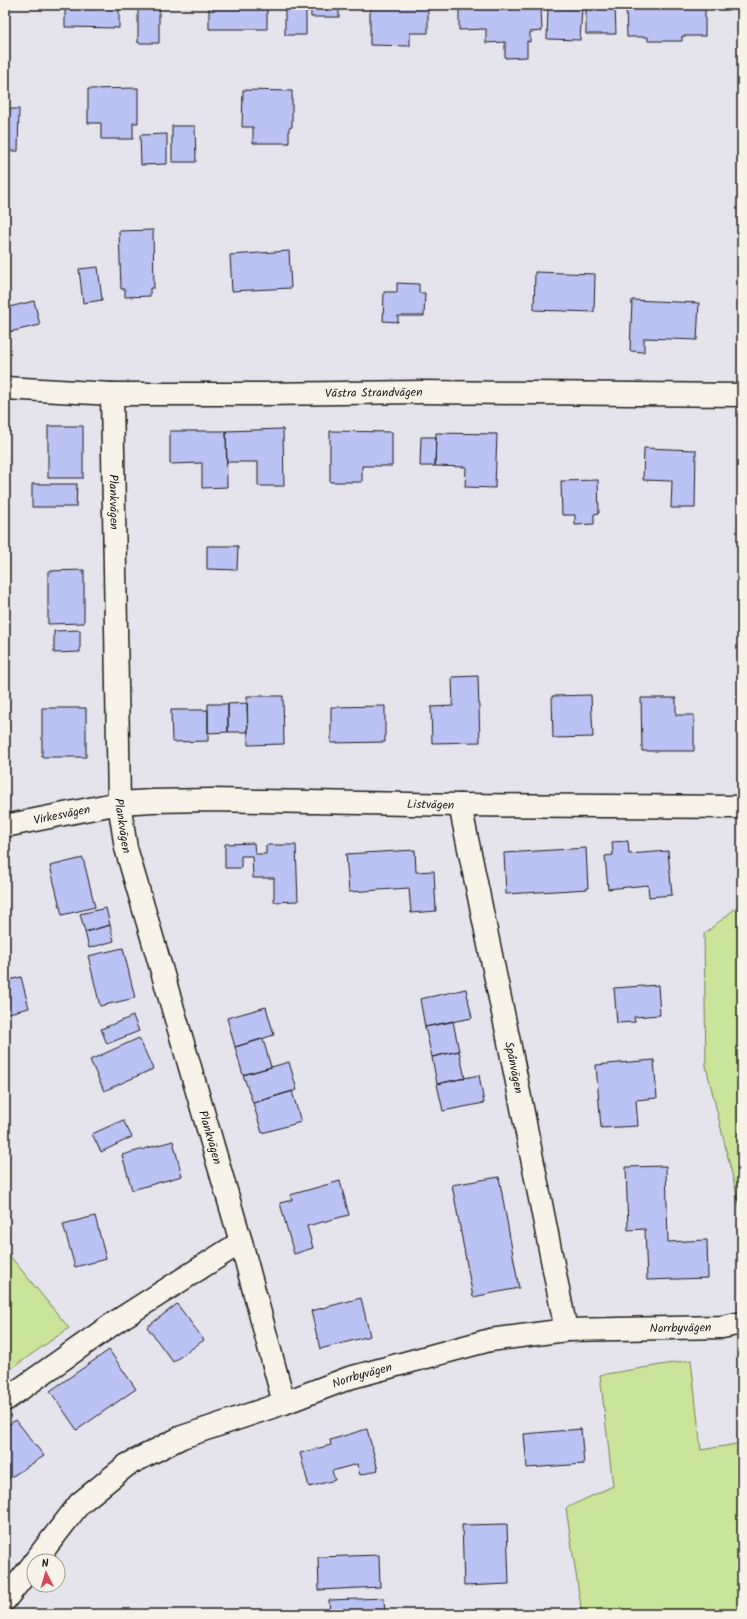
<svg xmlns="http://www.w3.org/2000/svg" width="747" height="1619" viewBox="0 0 747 1619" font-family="Kalam,sans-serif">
	<rect width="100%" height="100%" fill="#e5e4ec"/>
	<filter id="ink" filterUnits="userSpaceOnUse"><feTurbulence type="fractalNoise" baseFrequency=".025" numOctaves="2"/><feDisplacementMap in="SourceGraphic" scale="8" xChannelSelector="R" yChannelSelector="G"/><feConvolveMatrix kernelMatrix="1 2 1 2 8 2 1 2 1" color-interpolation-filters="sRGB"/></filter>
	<g filter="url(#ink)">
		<!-- green -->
		<path fill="#cae49a" stroke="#73805b" d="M742,903V1216L706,1066L704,934Z
			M5,1250L69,1328L5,1373Z
			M691,1360L701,1450L742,1443V1614H582L566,1508L613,1486L600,1375Z"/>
		<!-- building -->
		<path fill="#bbc2f4" stroke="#1c1c1c" d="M5,5H9L8,36H5Z
			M65,5H119V28L65,27Z
			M138,5H159V43H138Z
			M209,5H267V29H209Z
			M285,5H306V35H285Z
			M311,5H339V17H311Z
			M370,5H428V33H410V46L370,45Z
			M459,5H541L542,31L530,32V42L527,41V57L505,58V42L486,43V29L459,30Z
			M586,5H615L616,34H586Z
			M626,5H705V36H682V41H648V37H627Z
			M548,7L582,8L580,40L547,39Z
			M138,88V123H133V139H101V123H88V89Z
			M243,90L292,91V127L289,128V143H253V127H242Z
			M5,109H19L18,151H5Z
			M172,126H195L196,162H172Z
			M167,134V164L141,165L140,135Z
			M153,230L154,288H150V296L125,297V289H121L119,231Z
			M289,251L291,288L232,291L230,255Z
			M98,267L102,300L83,303L79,269Z
			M535,272L595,274L594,312L534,310Z
			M397,283L419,284V293H425L424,316H398V322L383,321L384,292H397Z
			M632,300L699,303L697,340L644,338V352L630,351Z
			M34,301L40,325L5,333V308Z
			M48,426H83V478H48Z
			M283,429L284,486H258V462H227L226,431Z
			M170,431H226L227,487L202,488V463L170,464Z
			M330,431L392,432V466H362V482H330Z
			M436,433L497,434L495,488L465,487L466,467L435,466Z
			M421,437H436L435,466H420Z
			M644,448L696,450L695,508H671L672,481L643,480Z
			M598,480L599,513L594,514V524L575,525V515H562L561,481Z
			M32,484H77L76,507H32Z
			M207,546H238L237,570L207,569Z
			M84,570V623L48,624V571Z
			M80,630V652L54,653V631Z
			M478,676L480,742L432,743L431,707L453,706L452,677Z
			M591,695L593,737L553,738L552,696Z
			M247,696H283L284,744L248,745Z
			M641,698H676V715H694V751H642Z
			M247,703L248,732H228V704Z
			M208,704H228V732L208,733Z
			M385,706V742L331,743V707Z
			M42,708H86V757H42Z
			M171,710H208V741L172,742Z
			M628,841L629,854L668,851L672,895L649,897L648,885L608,889L605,856L613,855L612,842Z
			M254,843L255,854H266V845H296L298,901L274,902V878H253L252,856H241V868H225V844Z
			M586,848L588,889L506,894L504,853Z
			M415,850L416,872L434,871L436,911L411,913L409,888L349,892L346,854Z
			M83,858L95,907L62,915L50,866Z
			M106,908L110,925L85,932L80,914Z
			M110,925L114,941L89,948L85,932Z
			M123,948L135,998L100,1006L88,956Z
			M21,977L29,1008L5,1014V981Z
			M658,985L660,1015L634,1017L635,1022L617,1023L614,988Z
			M466,989L472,1018L425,1027L420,999Z
			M266,1007L274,1035L235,1047L227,1018Z
			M133,1016L139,1031L107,1044L101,1029Z
			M453,1021L459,1051L432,1057L425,1027Z
			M139,1038L153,1069L104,1091L90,1060Z
			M263,1039L271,1067L243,1075L235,1047Z
			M459,1051L465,1078L437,1084L432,1057Z
			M654,1060L657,1098L636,1100L638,1126L601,1128L596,1065Z
			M289,1062L297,1090L253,1103L243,1075Z
			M479,1075L484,1103L443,1111L437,1084Z
			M292,1091L301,1122L262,1133L253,1103Z
			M123,1120L132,1137L101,1152L92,1134Z
			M173,1141L182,1176L132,1190L122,1155Z
			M666,1166L668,1242L707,1240L708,1278L647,1280L645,1229L628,1230L626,1167Z
			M499,1177L519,1288L473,1297L452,1185Z
			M340,1181L349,1215L307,1226L313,1248L294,1254L280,1203L292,1200L290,1195Z
			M95,1216L106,1259L75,1267L63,1224Z
			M361,1298L370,1336L320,1349L311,1311Z
			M177,1304L204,1340L173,1362L147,1327Z
			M109,1350L136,1389L77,1430L50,1391Z
			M16,1420L44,1456L5,1481V1427Z
			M367,1429L378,1470L360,1475L357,1464L332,1471L335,1480L309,1487L300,1453L331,1445L330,1440Z
			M581,1429L584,1464L527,1468L524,1434Z
			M507,1524L509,1584L464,1586L462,1525Z
			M379,1555L380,1587L319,1590L318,1557Z
			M384,1598L385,1614H330L329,1600Z"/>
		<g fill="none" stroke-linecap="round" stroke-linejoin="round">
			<defs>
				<g id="minor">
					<path id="s1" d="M5,388L112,394H262L420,392L742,395"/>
					<path id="s2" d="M112,394L119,803L126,848L241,1242L284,1403"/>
					<path id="s3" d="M460,805L508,1037L566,1330"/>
					<path id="s4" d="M5,826L119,803L152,801L212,800L460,805L742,807"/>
					<path d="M5,1400L114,1323L241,1242"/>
					<path id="s5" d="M35,1561L80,1503L127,1465L182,1437L284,1403L349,1378L490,1340L566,1330L722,1327L742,1323"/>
					<path d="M5,1600L34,1563"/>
				</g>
			</defs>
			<!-- minor casing -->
			<use href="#minor" stroke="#1c1c1c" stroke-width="25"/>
			<!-- minor -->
			<use href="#minor" stroke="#f7f3e8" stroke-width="22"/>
		</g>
	</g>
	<g text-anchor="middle" stroke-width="4" stroke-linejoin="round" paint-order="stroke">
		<!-- street labels -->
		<g font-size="12" fill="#1c1c1c" stroke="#f7f3e8">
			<text dy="4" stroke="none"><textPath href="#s1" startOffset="369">Västra Strandvägen</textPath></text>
			<text dy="4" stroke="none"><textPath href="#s2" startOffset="108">Plankvägen</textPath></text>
			<text dy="4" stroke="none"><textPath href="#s4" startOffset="428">Listvägen</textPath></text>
			<text dy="4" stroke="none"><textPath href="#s4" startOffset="58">Virkesvägen</textPath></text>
			<text dy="4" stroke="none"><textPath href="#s2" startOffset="432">Plankvägen</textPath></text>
			<text dy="4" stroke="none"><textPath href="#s3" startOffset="268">Spånvägen</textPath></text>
			<text dy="4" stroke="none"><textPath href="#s2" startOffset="756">Plankvägen</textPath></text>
			<text dy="4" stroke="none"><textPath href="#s5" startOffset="710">Norrbyvägen</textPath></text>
			<text dy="4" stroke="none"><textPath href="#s5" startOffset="386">Norrbyvägen</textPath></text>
		</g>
	</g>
	<!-- margin -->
	<rect width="747" height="1619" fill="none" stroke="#f7f3e8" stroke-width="20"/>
	<rect x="10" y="10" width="727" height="1599" fill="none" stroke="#1c1c1c" stroke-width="1.5" filter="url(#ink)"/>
	<!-- north arrow -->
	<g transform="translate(46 1573) rotate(355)"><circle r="19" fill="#f7f3e8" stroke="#9f9d96"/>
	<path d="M0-3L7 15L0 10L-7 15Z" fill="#d1495b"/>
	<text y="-6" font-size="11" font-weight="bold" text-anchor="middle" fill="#1c1c1c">N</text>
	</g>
</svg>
